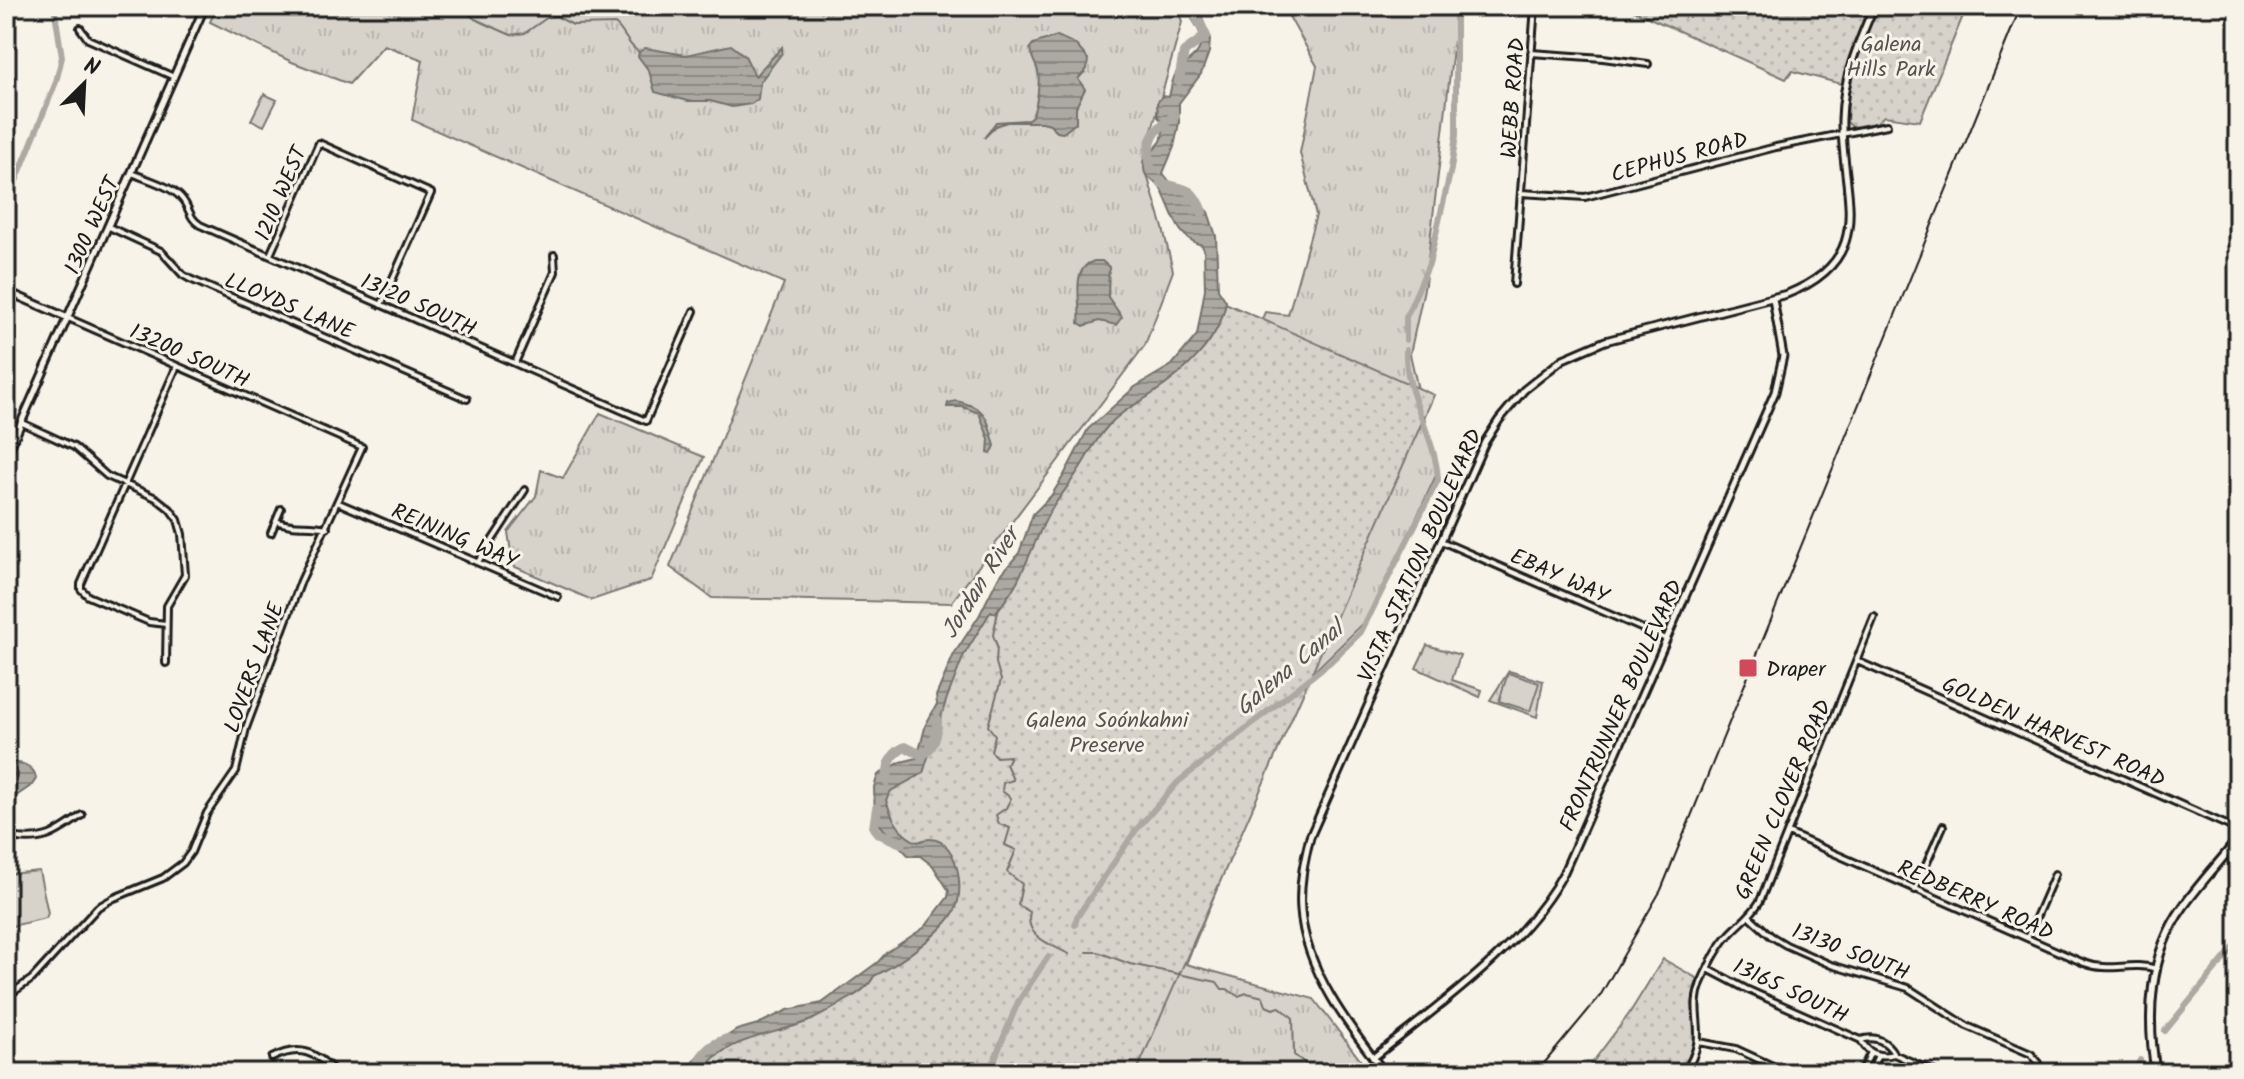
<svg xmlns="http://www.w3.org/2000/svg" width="2244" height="1079" viewBox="0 0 2244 1079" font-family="Kalam,sans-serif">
	<defs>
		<pattern id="grass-tufts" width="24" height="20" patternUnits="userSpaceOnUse" patternTransform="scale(2)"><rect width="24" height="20" fill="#d7d3cb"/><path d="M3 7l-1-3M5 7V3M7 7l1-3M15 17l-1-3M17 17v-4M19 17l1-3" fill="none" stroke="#b8b5ae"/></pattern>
		<pattern id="park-dots" width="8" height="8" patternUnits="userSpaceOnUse" patternTransform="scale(2)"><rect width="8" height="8" fill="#d7d3cb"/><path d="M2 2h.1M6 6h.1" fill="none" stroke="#b8b5ae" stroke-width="1.8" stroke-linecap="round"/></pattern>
		<pattern id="water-rules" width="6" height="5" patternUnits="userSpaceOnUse" patternTransform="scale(2)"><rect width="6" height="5" fill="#aca9a2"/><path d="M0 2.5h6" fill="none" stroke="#8b8983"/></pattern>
	</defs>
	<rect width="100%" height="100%" fill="#f7f3e8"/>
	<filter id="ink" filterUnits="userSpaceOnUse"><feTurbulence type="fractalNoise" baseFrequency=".0125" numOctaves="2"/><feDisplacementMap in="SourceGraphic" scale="16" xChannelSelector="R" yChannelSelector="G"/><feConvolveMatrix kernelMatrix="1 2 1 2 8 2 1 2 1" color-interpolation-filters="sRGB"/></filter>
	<g filter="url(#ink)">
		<!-- grass -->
		<path fill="url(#grass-tufts)" stroke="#7a7874" stroke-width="2" d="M217,6H1177L1182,22L1143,162L1163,228L1173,271L1145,345L951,603L712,598L670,567L784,283L412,120L423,60L384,45L349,84L292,62L210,22Z
			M1290,6H1458L1425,284L1410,354L1437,473L1372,615L1301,684L1186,964L1314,999L1370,1073H861L1206,447L1265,312L1288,315L1316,215L1300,153L1317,66L1287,13Z
			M600,413L704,457L651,580L592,600L513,566L508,532L536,496L541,470L563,478Z
			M1427,645L1460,655L1452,680L1482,690L1480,697L1416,668Z
			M1509,671L1543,681L1537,717L1490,700Z"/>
		<!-- park -->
		<path fill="url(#park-dots)" stroke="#7a7874" stroke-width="2" d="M1623,6H1967L1920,121L1884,116L1876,123L1852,127L1847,122L1849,86L1792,71L1786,79Z
			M1223,302L1434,395L1136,1073H698V1067L733,1040L816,1016L946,919L956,878L905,841L883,806L887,789L932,750L936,724L960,658L1089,445L1119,407L1203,343Z
			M1663,959L1698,979C1682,1015 1710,1033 1678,1073H1588L1586,1071L1629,1014Z"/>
		<!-- pitch -->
		<path fill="#d7d3cb" stroke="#7a7874" stroke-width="2" d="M264,94L277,100L264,126L251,120Z
			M1508,673L1539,683L1530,711L1499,701Z
			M39,871L48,913L46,918L8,927L6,882L9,874Z"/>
		<!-- water -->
		<path fill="url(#water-rules)" stroke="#72716c" stroke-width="2" d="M1184,6H1198L1210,40L1209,52L1201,74L1179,103V123L1174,147L1163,173L1173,186L1189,193L1208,212L1216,236L1218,289L1226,301C1221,340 1183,374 1152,394C1136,405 1121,411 1108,426C1094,441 1086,460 1074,477C1066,490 1054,503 1047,517C1030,550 1021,585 995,613L991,611L964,655L947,698L923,773L891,791L886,800C891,816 900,837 918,842C954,825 967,885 955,910C945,931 896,966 874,976C869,987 857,994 847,1000C835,1007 822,1016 809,1021C769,1037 728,1036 699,1073H684L700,1053L737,1030L758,1024L788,1010L822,1003L878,962L886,953L925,927L948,897L949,891L933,866L920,856H909L875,820L874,787L878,775L901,762L917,758L926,724L937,704L936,696L954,654L979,616L998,578L1019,553L1033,514L1051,496L1064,475L1088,429L1135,387L1172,365L1197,335L1205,289L1204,251L1202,245C1173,237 1173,207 1159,186C1154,179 1144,179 1144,168C1145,156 1155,150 1161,141C1163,137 1163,129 1164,123L1158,117L1157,103L1162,96L1169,97C1171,89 1172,78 1177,72C1184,62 1201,56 1201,41C1202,30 1189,16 1184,6Z
			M1057,36L1075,44L1088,59L1087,69L1078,79L1085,89L1076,107V123L1063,133L1057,132L1050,124L1042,122H1007L996,126L984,138L996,122L1027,120L1032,116C1037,106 1041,78 1037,68C1034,61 1031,57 1030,48L1033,44Z
			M731,45L745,56L755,76L782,47V53L760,82L758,99L751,104L732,107L710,101H688L655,92L649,71L638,56L639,52L645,48L686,55Z
			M1094,261H1102L1109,267L1108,297L1122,317L1116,325L1099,321L1084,326L1079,323C1082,302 1069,269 1094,261Z
			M956,401C987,407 987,418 995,446L991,454L988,453L989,439L979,413L963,407H947L948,403Z
			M12,762C23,763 35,766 36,779L32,785L6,803V774L12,768Z"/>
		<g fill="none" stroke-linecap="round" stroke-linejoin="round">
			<!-- stream -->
			<path stroke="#72716c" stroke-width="2" d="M459,6L475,19L511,35L525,33L548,17L556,16L573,25L615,24C625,32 627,45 639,52
				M999,607L993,635L997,646L996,663L1001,680L988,726L995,735L991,751L996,757L1010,756L1006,764L1013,780L1003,783L1002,791L1011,798L1006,808L996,815L999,824L1010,828L1005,845L1016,850L1007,872L1022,884L1018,905L1030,912C1024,937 1050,944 1069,954
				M1087,952H1098L1130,964L1217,982L1222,989H1227L1238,996L1247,993L1263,997L1266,1006L1273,1009L1280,1007L1293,1018L1294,1055L1305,1063L1308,1073"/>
			<!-- canal -->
			<path stroke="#aca9a2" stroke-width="6" d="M6,206L56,82L62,57L54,6
				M1406,340V317L1429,264L1451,169L1456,135V6
				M1075,925L1077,917L1136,830L1178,782L1329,663L1361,632L1438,480C1436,435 1404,395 1406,350
				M2165,1031L2238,942
				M989,1073L1018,1002L1048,957
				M2135,1073L2140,1060"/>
			<!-- river -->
			<path stroke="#aca9a2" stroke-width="10" d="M1179,81L1184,52L1206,36L1191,6
				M1150,167C1145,142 1154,128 1175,116
				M1161,183C1185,191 1192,185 1202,212
				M887,781C888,765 889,755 905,747L922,755C936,746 937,735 937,719
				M877,808L874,828L878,833L901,843
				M698,1073C697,1055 711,1044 727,1039"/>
			<defs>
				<path id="minor" d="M80,28L88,39L174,77
					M1531,53L1603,58L1648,64
					M132,173C147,180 173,186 183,200C190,209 189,218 200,225L646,421L694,311
					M1521,193L1585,197L1776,147L1887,125
					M109,227L161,251L183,275L190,279L467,399
					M270,255L319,143L431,193L381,305
					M1514,284L1535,6
					M515,363L555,272L554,255
					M22,423L74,447L107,476L156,498L170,509L178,520L182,534L185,575L167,606L166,663
					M339,503L558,597
					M276,521C295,529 308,523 327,528
					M271,533L281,509
					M1441,541L1666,639
					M478,562L525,490
					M166,624L149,622L88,596L81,589V584L177,366
					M1857,661L2238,830
					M1788,833L2084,963C2110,973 2130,961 2157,969
					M6,836C41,844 55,835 82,815
					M1915,890L1943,826
					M1749,916L1771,936L1786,945L1831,965L1908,988L1967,1026L2031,1054L2039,1063L2040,1073
					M2027,938L2055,874
					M1708,969L1746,989L1861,1040C1875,1035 1887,1041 1894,1054C1879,1058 1868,1054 1861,1040
					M6,997L32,979L98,907L114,898L163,878L183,863L191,852L207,813L236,771L246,728L301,581L362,447L68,318
					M1699,1042L1736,1049L1788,1073
					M1894,1054L1937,1073
					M272,1058C300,1044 316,1052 336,1073
					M1684,1073C1712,1033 1687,1017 1701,983C1708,967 1718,946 1730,934C1740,923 1752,915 1760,901L1874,617
					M1861,1073L1871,1052
					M1870,1073L1878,1055"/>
				<path id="tertiary" d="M6,291L68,318
					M6,457L205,6
					M1373,1058C1439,1005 1524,947 1564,872L1775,392L1783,356L1773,299
					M1385,1073C1349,1027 1305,970 1301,910C1299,885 1304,861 1310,837L1485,442L1499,420L1524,390L1563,359L1605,341L1787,294C1881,257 1840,192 1842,119C1843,77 1858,44 1874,6"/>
				<path id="secondary" d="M2156,1073C2146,1017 2149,954 2183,907C2200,883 2220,862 2238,839"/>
			</defs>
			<!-- minor casing -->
			<use href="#minor" stroke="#1c1c1c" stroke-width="10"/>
			<!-- tertiary casing -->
			<use href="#tertiary" stroke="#1c1c1c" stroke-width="11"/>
			<!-- secondary casing -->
			<use href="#secondary" stroke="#1c1c1c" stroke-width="12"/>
			<!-- minor -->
			<use href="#minor" stroke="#f7f3e8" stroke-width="4"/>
			<!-- tertiary -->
			<use href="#tertiary" stroke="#f7f3e8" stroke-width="5"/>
			<!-- secondary -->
			<use href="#secondary" stroke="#f7f3e8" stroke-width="6"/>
			<!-- rail -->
			<path stroke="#1c1c1c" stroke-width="2" d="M1536,1073L1600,996L1661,890L2021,6"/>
		</g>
	</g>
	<!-- markers -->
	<rect fill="#d1495b" stroke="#f7f3e8" stroke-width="3" x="1738" y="658" width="20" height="20" rx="4"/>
	<g text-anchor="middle" stroke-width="6" stroke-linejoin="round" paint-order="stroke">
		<!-- park labels -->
		<g font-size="22" fill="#545351" stroke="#f7f3e8">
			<text x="1891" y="51">Galena<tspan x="1891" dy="25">Hills Park</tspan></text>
			<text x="1107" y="727">Galena Soónkahni<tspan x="1107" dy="25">Preserve</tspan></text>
		</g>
		<!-- street labels -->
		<g font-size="22" fill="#1c1c1c" stroke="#f7f3e8">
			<text transform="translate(1512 98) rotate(-86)" y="8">WEBB ROAD</text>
			<text transform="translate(1679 156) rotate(-15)" y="8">CEPHUS ROAD</text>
			<text transform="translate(280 193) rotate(-67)" y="8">1210 WEST</text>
			<text transform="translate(91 225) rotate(-66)" y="8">1300 WEST</text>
			<text transform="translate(419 304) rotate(24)" y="8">13120 SOUTH</text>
			<text transform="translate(290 305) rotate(23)" y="8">LLOYDS LANE</text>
			<text transform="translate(190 355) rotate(24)" y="8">13200 SOUTH</text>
			<text transform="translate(455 535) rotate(23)" y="8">REINING WAY</text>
			<text transform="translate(1419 555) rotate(-66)" y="8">VISTA STATION BOULEVARD</text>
			<text transform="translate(1560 575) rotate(24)" y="8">EBAY WAY</text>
			<text transform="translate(253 667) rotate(-70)" y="8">LOVERS LANE</text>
			<text transform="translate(1620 705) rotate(-66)" y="8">FRONTRUNNER BOULEVARD</text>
			<text transform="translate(2054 731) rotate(24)" y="8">GOLDEN HARVEST ROAD</text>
			<text transform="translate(1782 799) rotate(-67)" y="8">GREEN CLOVER ROAD</text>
			<text transform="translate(1976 899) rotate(24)" y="8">REDBERRY ROAD</text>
			<text transform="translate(1851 951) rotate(21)" y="8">13130 SOUTH</text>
			<text transform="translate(1791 990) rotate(25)" y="8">13165 SOUTH</text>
		</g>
		<!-- poi labels -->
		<g font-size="22" fill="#1c1c1c" stroke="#f7f3e8" text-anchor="start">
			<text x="1766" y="676">Draper</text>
		</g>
		<!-- water labels -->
		<g font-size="24" font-style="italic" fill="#565452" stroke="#f7f3e8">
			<text transform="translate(980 583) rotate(-58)" y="8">Jordan River</text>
			<text transform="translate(1289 668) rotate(-40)" y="8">Galena Canal</text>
		</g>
	</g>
	<!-- margin -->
	<rect width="2244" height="1079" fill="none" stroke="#f7f3e8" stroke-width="32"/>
	<rect x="16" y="16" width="2212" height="1047" fill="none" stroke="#1c1c1c" stroke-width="3" filter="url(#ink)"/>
	<!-- north arrow -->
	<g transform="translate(84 84) rotate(24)" stroke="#f7f3e8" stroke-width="6" paint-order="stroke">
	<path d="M0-6L14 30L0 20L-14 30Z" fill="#1c1c1c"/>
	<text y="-12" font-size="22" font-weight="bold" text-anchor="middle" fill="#1c1c1c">N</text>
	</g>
</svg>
